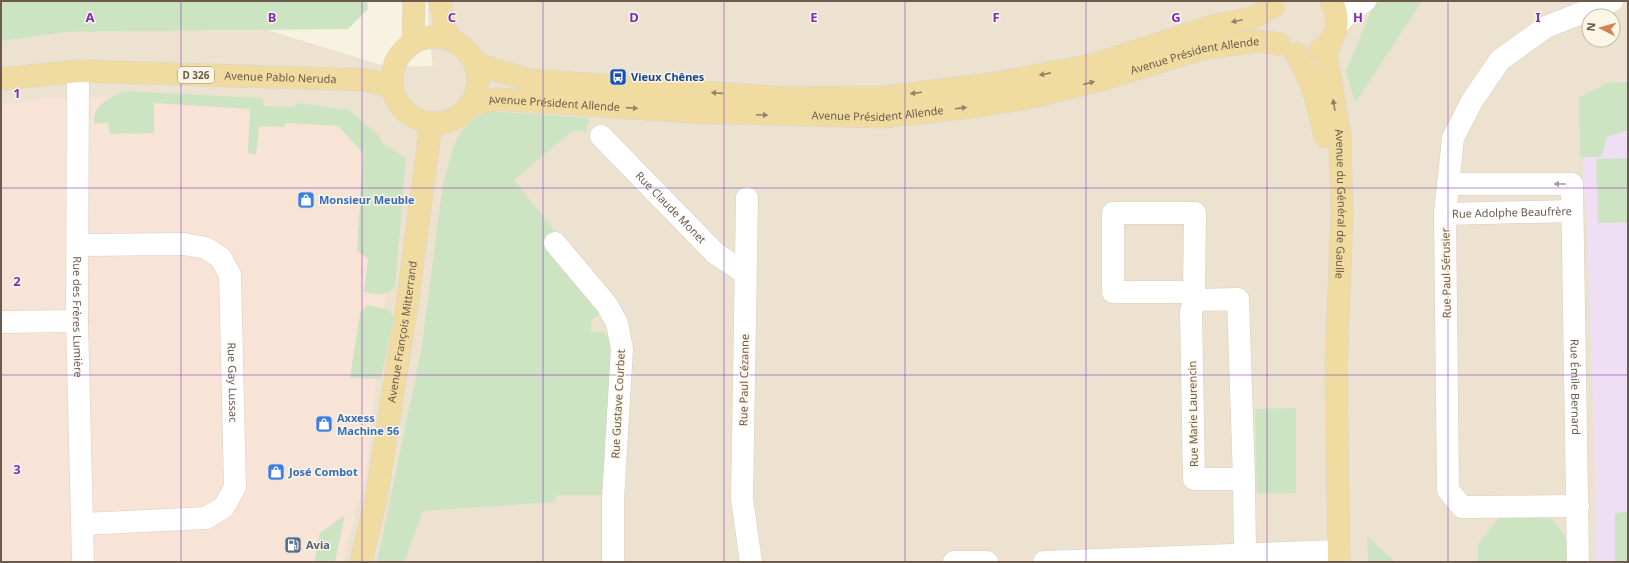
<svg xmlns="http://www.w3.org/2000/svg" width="1629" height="563" viewBox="0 0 1629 563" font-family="'Noto Sans',sans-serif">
	<rect width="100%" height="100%" fill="#f8f2e1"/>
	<!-- residential -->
	<path fill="#ece2cf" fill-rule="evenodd" d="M428,1H1628V562H1V41L68,32L267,30L388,67L433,66L429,37ZM1589,16H1613V40H1589Z"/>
	<!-- commercial -->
	<path fill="#f8e4d6" d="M133,97L346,116L400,162L366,474L343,562H1V105L46,98Z"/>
	<!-- education -->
	<path fill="#efdff4" d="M1628,77V562H1596V507L1587,220L1583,174L1585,113L1592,99Z"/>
	<!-- green -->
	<path fill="#cce4c2" d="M1,1H367L368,9L348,29L68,32L1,41Z
		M1382,1H1422L1355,103L1346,71L1373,6Z
		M1628,82V130L1607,137L1601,157H1580L1579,97L1607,83Z
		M124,91L262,98L264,106L295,107L296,103L349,110L378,135L382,143L406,158L395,288L382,295L364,292L368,259L357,251L363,153L338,126L286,123L284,127L259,126L256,155L248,153L250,109L154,103V133L110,134L108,123L94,124C93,103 109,99 124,91Z
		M490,111L590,118L586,132L573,130L514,180L557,234L603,312L591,320V332H602L613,340L603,495H556L555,502L423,511L404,562H377L421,352L443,184L454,145L463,129L475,118Z
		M1628,158V222L1598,223L1596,159Z
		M367,305L390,310L393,319L381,379L350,378L360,313Z
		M1296,408V493L1257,494L1255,409Z
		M1628,512V562H1615V513Z
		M345,515L335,562H314L320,533Z
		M1501,516L1552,519C1566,535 1568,541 1568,562H1478V544Z
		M1367,536L1395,562H1368Z"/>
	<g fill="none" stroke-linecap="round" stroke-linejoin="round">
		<defs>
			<g id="minor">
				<path d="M1337,25L1353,9L1365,1"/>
				<path id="s1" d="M78,71L77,321L83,562"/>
				<path id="s2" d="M601,136L715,253L745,273"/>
				<path id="s3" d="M1448,184H1572L1578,562"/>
				<path d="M747,198L742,499L751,562"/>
				<path id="s4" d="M1445,214L1572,211"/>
				<path d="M555,243L607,305L617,323L622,349L613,499V562"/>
				<path id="s5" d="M78,245L184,244L206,248L221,258L230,275L235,487L224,507L206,518L83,524"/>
				<path d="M1194,292H1113V213H1195L1194,292L1196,300"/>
				<path d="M1238,299L1244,479H1194L1191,311L1196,300Z"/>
				<path d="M1,322L77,321"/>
				<path d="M1244,479L1245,554"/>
				<path d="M1578,506L1462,507L1448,490L1445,214L1453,138L1472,101L1500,60L1546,27L1612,1"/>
				<path d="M954,562H987"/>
				<path d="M1044,562L1338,551"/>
			</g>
			<g id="major">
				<path d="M440,1L448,39"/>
				<circle cx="435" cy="80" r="43"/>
				<path id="s6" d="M1331,41L1326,54L1340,136L1342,214L1336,367L1339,562"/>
				<path d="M413,43L414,1"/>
				<path d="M1320,50C1338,39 1341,18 1331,1"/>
				<path d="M1296,54C1312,79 1319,107 1325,137"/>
				<path d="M475,64L530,80L785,98L884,97L990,84L1093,65L1213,26L1252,18L1273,7"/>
				<path id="s7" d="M1,79L78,71L365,80L391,86"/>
				<path id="s8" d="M468,106L497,99L691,112L883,117L979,106L1038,96L1107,78L1205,48L1258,41L1279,44"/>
				<path id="s9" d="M361,562L376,499L407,305L431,124"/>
			</g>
		</defs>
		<!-- minor casing -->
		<use href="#minor" stroke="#d8cdbd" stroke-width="23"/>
		<!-- major casing -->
		<use href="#major" stroke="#d9d4d0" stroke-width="23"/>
		<!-- minor -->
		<use href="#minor" stroke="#fff" stroke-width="22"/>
		<!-- major -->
		<use href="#major" stroke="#f0dca1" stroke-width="22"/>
	</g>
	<!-- one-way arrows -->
	<defs><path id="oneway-solid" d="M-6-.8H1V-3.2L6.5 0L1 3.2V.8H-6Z"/></defs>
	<g fill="#948266">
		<use href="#oneway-solid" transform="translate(1237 21) rotate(168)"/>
		<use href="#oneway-solid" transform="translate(1045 74) rotate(169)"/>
		<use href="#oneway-solid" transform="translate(1089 83) rotate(-15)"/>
		<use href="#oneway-solid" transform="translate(717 93) rotate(-176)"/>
		<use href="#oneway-solid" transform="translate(916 93) rotate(173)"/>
		<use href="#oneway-solid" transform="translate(1334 105) rotate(-100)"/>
		<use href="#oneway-solid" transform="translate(632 108) rotate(4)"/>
		<use href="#oneway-solid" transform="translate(961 108) rotate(-7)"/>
		<use href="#oneway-solid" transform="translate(762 115) rotate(2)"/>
	</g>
	<use fill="#a79d94" href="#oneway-solid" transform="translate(1560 184) rotate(180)"/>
	<!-- grid -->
	<path fill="none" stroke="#7b2cbf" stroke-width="1" stroke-opacity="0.55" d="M181,1V562M362,1V562M543,1V562M724,1V562M905,1V562M1086,1V562M1267,1V562M1448,1V562M1,188H1628M1,375H1628"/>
	<!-- icons -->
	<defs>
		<symbol id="bus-square" viewBox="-11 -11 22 22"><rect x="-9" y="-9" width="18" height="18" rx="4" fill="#1a4fb4" stroke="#fcf6e7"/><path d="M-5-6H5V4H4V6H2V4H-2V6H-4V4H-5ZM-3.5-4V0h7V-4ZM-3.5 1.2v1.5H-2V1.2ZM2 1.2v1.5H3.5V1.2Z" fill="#fff"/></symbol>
		<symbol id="shop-square" viewBox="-11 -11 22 22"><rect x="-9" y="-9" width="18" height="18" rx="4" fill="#3f7fe0" stroke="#fcf6e7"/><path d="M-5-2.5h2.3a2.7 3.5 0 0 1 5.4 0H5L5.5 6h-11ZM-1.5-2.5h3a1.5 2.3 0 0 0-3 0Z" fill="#fff"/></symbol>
		<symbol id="fuel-square" viewBox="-11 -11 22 22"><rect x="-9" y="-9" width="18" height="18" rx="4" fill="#5c6f8a" stroke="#fcf6e7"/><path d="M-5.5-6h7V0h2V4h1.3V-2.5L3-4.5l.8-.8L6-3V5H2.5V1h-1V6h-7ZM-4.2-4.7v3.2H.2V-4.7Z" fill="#fff"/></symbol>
	</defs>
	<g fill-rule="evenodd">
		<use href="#bus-square" x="608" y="67" width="20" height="20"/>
		<use href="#shop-square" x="296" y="190" width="20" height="20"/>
		<use href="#shop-square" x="314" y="414" width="20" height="20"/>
		<use href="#shop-square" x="266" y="462" width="20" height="20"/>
		<use href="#fuel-square" x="283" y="535" width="20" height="20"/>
	</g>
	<g text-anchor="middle" stroke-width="3" stroke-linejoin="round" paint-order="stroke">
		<!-- shield labels -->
		<rect fill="#fcf6e7" stroke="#978a7a" stroke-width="1" x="178" y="67" width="36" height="16" rx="3"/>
		<g font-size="10" font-weight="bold" fill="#6c5b4c">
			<text x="196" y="79">D 326</text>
		</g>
		<!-- street labels -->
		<g font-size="11" fill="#6c5b4c" stroke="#fcf6e7">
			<text dy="4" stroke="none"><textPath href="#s8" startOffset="735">Avenue Président Allende</textPath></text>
			<text dy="4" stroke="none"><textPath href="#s7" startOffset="280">Avenue Pablo Neruda</textPath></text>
			<text dy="4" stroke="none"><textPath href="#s8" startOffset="87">Avenue Président Allende</textPath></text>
			<text dy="4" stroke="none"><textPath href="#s8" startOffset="411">Avenue Président Allende</textPath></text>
			<text dy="4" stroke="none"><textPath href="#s6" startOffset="165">Avenue du Général de Gaulle</textPath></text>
			<text dy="4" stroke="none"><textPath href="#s2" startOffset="100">Rue Claude Monet</textPath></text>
			<text dy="4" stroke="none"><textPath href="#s4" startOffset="67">Rue Adolphe Beaufrère</textPath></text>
			<text transform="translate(1446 273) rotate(-91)" y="4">Rue Paul Sérusier</text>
			<text dy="4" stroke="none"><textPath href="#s1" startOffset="246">Rue des Frères Lumière</textPath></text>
			<text dy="4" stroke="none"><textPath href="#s9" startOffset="234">Avenue François Mitterrand</textPath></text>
			<text transform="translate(744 380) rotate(-89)" y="4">Rue Paul Cézanne</text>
			<text dy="4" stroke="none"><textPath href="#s5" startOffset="273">Rue Gay Lussac</textPath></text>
			<text dy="4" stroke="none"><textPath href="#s3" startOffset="327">Rue Émile Bernard</textPath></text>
			<text transform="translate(618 404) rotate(-87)" y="4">Rue Gustave Courbet</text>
			<text transform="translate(1193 414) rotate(-91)" y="4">Rue Marie Laurencin</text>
		</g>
		<!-- transit labels -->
		<g font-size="11" font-weight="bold" fill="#164399" stroke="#fcf6e7" text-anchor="start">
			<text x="631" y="81">Vieux Chênes</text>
		</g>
		<!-- shop labels -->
		<g font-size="11" font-weight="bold" fill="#366cbe" stroke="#fcf6e7" text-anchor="start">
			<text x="319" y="204">Monsieur Meuble</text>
			<text x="337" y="422">Axxess<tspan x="337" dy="13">Machine 56</tspan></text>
			<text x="289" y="476">José Combot</text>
		</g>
		<!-- service labels -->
		<g font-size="11" font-weight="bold" fill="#4e5e75" stroke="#fcf6e7" text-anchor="start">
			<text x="306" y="549">Avia</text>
		</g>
	</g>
	<g font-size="13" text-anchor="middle" font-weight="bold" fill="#7b2cbf" stroke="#fcf6e7" stroke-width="3" stroke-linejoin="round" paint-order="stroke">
		<text x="90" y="22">A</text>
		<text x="272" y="22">B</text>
		<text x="452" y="22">C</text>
		<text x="634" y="22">D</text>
		<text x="814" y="22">E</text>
		<text x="996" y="22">F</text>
		<text x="1176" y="22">G</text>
		<text x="1358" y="22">H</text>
		<text x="1538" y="22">I</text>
		<text x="17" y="98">1</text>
		<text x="17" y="286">2</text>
		<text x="17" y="474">3</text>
	</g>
	<!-- border -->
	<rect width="1629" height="563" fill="none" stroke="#6c5b4c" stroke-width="4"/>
	<!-- north arrow -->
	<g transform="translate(1601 28) rotate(276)"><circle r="19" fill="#fcf6e7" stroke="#c2b8a9"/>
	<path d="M0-3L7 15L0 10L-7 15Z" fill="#d48155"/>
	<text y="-6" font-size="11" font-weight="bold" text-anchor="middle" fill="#6c5b4c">N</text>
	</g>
</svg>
